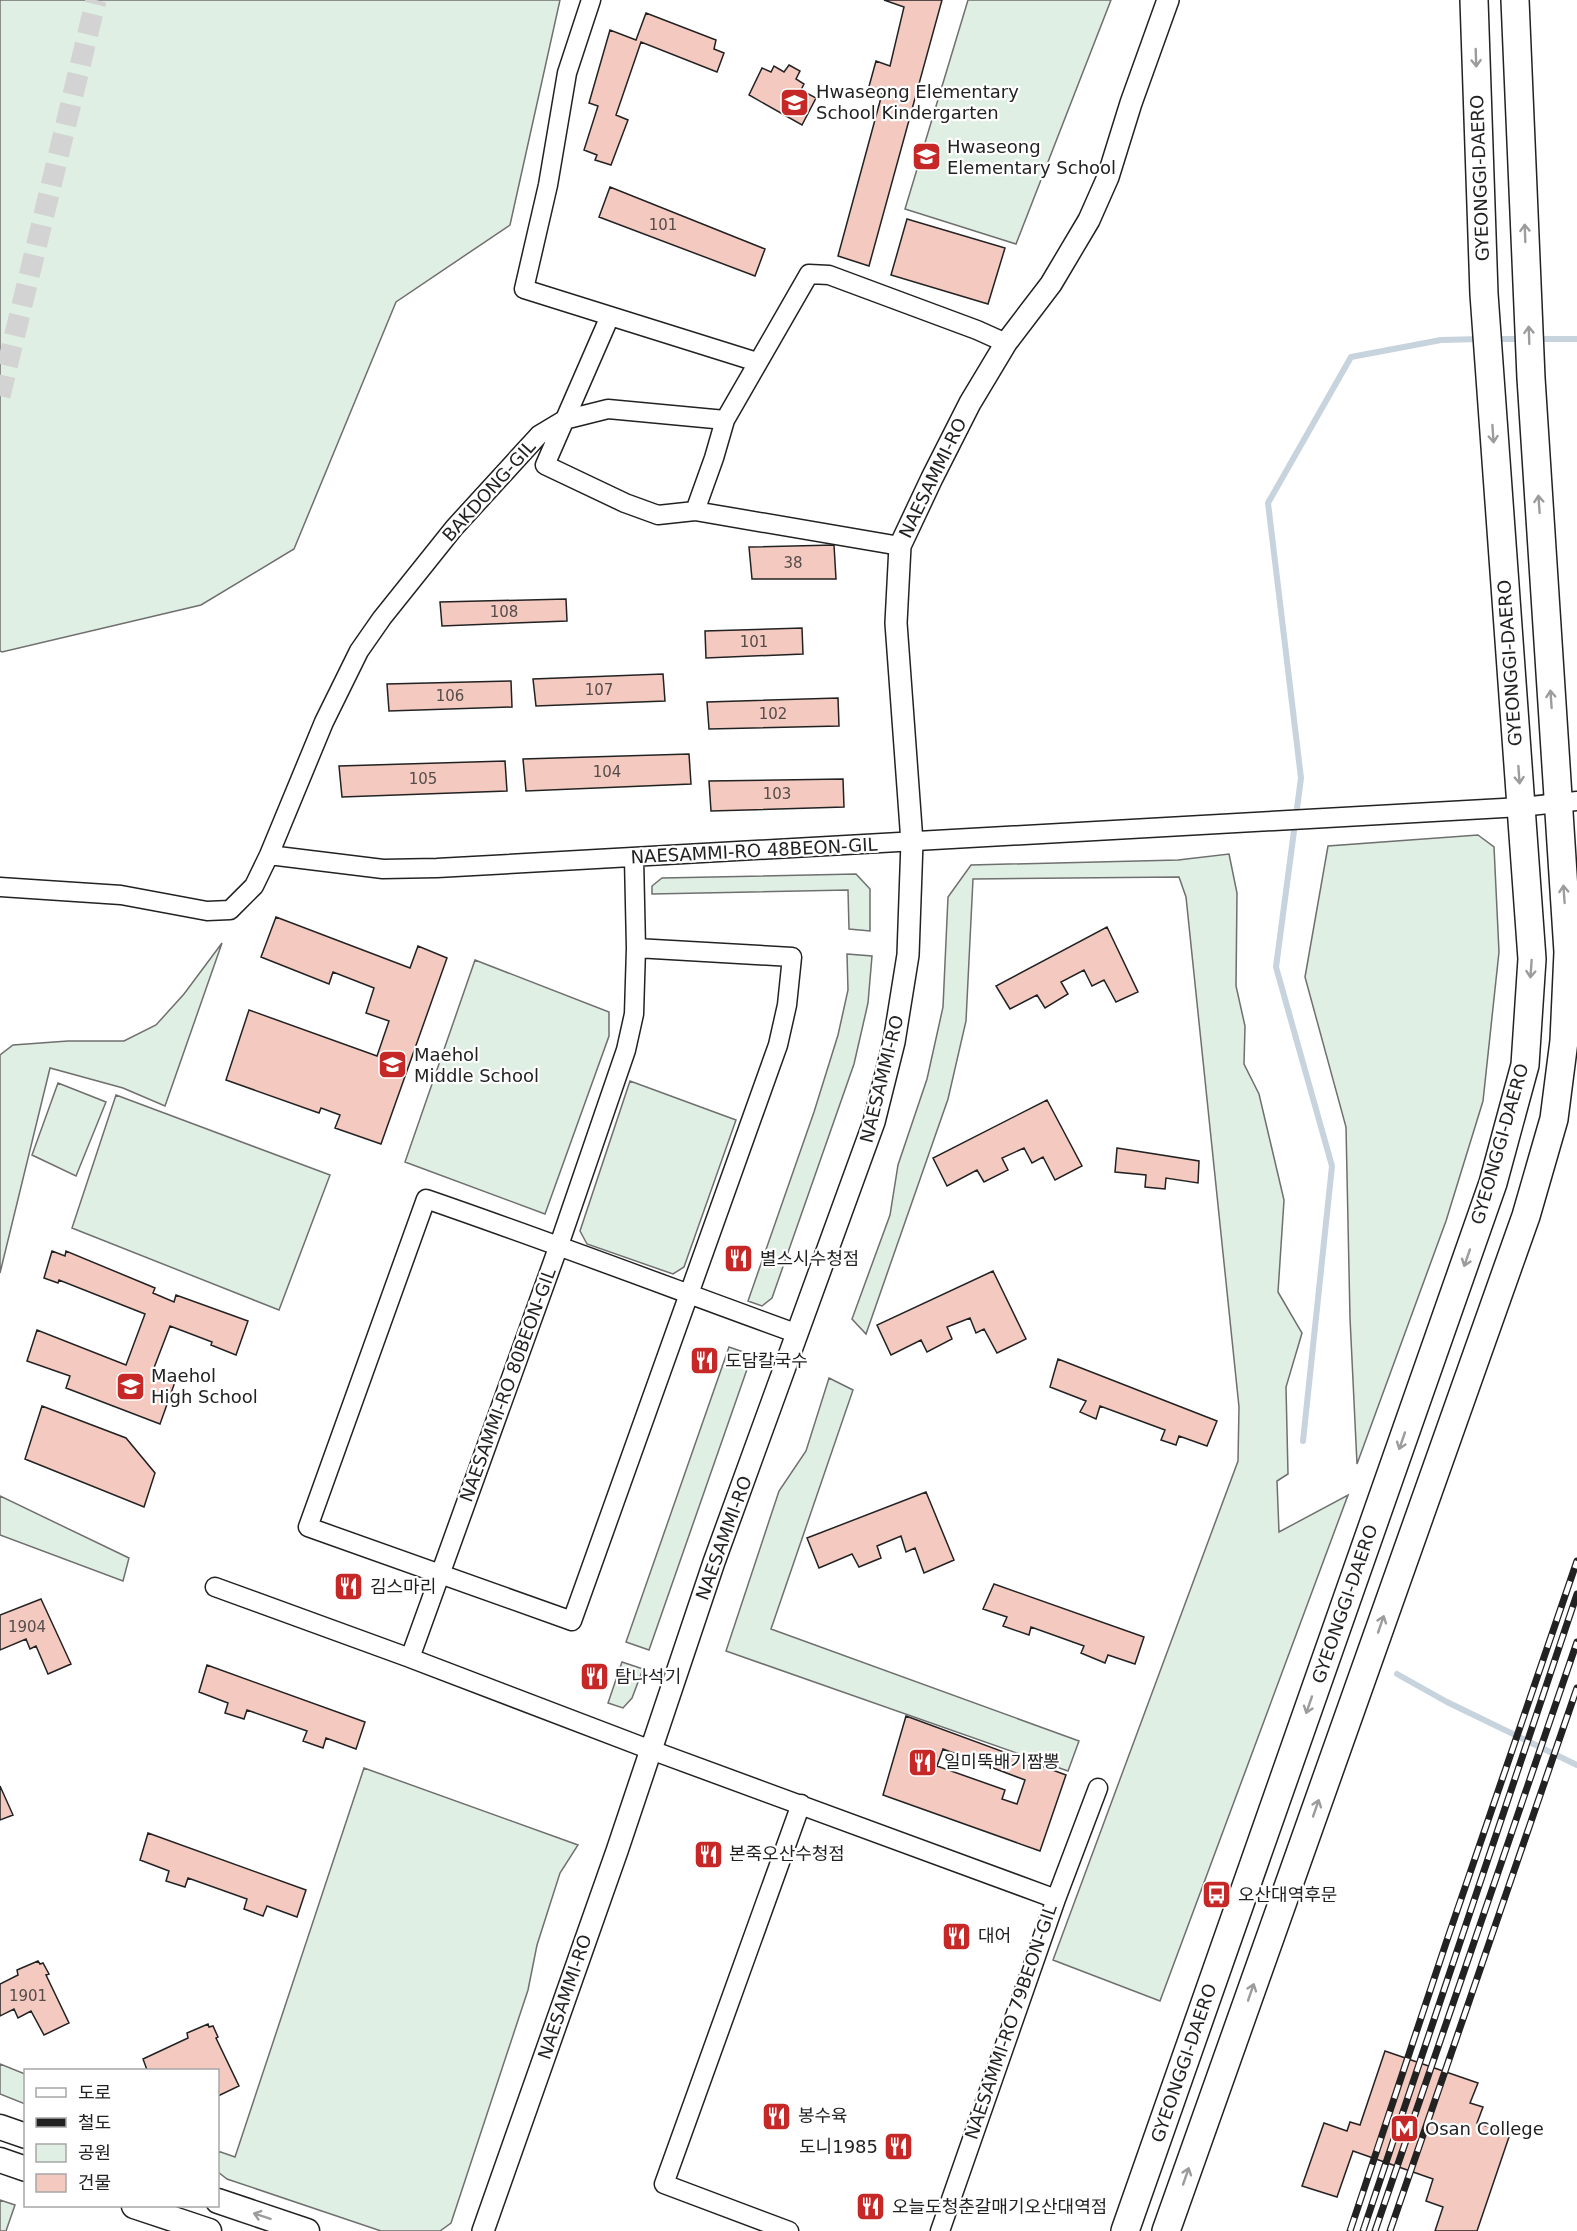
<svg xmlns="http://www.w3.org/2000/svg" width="1577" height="2231" viewBox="0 0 1577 2231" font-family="'DejaVu Sans','Noto Sans KR',sans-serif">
	<rect width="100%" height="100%" fill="#fff"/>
	<!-- green -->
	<path fill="#e0efe3" stroke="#6f6f6f" stroke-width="1.5" d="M0,0H560L510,225L396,302L294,549L201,605L2,652L0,651Z
		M968,0H1111L1016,244L905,209Z
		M1478,835L1494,847L1499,952L1483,1101L1446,1221L1357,1464L1350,1318L1346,1127L1305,977L1328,846Z
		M1229,854L1237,893L1236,986L1245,1026L1244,1064L1259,1094L1284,1200L1278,1292L1302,1333L1286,1387L1288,1474L1277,1481L1279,1532L1348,1495L1160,2001L1053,1960L1238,1461L1239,1407L1186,897L1179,877L973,879L966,1021L948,1099L866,1334L852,1319L890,1215L898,1165L927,1079L943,1007L948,897L971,865L1178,860Z
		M856,874L870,889V931L849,929L848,890L652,894V886L662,878Z
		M222,943L165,1106L123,1088L50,1068L0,1273V1055L13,1045L68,1041H124L156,1025L184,994Z
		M847,954L872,956L868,1003L854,1064L772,1298L762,1306L748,1301L814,1112L838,1035L848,990Z
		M475,960L609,1012V1036L545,1214L405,1162Z
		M630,1081L736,1120L684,1267L673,1274L587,1244L580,1231Z
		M58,1083L106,1102L76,1176L32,1155Z
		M116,1095L330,1175L279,1310L72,1228Z
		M729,1347L752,1355L649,1650L626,1642Z
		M829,1378L853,1390L771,1629L1079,1741L1068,1771L726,1651L779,1491L806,1451Z
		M0,1496L129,1558L123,1581L0,1535Z
		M622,1662L643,1669L632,1698L623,1708L608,1703Z
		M364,1768L578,1845L560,1873L537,1945L528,1990L451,2223L440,2231H381L227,2179L218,2172V2151L235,2157Z
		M0,2064L25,2074V2104L0,2094Z
		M0,2200L15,2205L6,2231H0Z"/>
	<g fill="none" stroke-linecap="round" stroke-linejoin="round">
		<!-- stream -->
		<path stroke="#c7d3dd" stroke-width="6" d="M1494,339H1523
			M1536,339H1577
			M1303,1441L1332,1166L1276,967L1301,778L1268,503L1351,357L1441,340L1481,339
			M1397,1674L1447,1702L1577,1765"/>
	</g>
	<!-- building -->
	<path fill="#f3c9c0" stroke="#222" stroke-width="1.5" fill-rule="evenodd" d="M884,0H942L869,266L838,256L882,94L868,90L876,61L890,66L904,7Z
		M646,13L716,40L714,49L724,53L717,72L641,42L616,115L628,120L611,165L595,160L597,155L584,150L598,106L589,103L610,30L636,40Z
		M789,65L800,71L796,79L804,84L801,90L816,98L802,125L749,95L762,68L771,72L774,66L784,72Z
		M610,187L765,249L755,276L599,217Z
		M907,219L1005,248L988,304L891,275Z
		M834,545L836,579H752L749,547Z
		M566,599L567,621L442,626L440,602Z
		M802,628L803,654L706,658L705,631Z
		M663,674L665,701L536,706L533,679Z
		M511,681L512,707L389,711L387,684Z
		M838,698L839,726L709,729L707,702Z
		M689,754L691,784L526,791L523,759Z
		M505,761L507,791L342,797L339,766Z
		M843,779L844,807L711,811L709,781Z
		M276,917L410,968L418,946L447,958L381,1144L335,1128L340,1115L321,1108L319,1113L226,1080L249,1010L377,1056L389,1021L366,1013L374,988L333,972L329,984L261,957Z
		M1107,927L1138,992L1116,1002L1104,980L1092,986L1084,970L1061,982L1068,994L1045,1008L1037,995L1010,1009L996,986Z
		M1047,1100L1082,1166L1055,1180L1043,1157L1032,1163L1024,1148L1002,1158L1008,1170L984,1182L977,1170L947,1186L933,1158Z
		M1117,1148L1199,1161L1198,1183L1166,1178L1165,1189L1145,1187L1146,1175L1115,1172Z
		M52,1251L65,1256L66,1251L155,1288L153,1293L174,1302L176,1295L248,1321L236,1355L211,1345L212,1342L170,1326L152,1373L175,1382L160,1424L66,1388L70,1376L27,1361L37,1330L126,1365L145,1314L59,1280L58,1283L44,1278Z
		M993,1271L1026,1339L997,1353L984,1329L976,1333L970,1318L947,1327L952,1339L927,1352L921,1340L891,1355L877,1325Z
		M1058,1359L1217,1421L1207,1446L1179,1436L1176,1445L1161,1440L1165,1430L1100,1406L1096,1419L1080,1412L1086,1401L1050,1387Z
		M42,1406L126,1438L155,1473L144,1507L25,1459Z
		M926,1492L954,1560L924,1573L915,1548L906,1552L901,1536L877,1546L881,1558L859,1567L852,1554L819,1568L807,1538Z
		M994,1584L1144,1637L1135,1664L1108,1655L1105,1663L1081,1653L1084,1646L1031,1627L1029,1635L1003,1626L1007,1617L983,1609Z
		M41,1599L71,1664L48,1674L36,1646L30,1649L26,1639L0,1650V1615Z
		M207,1665L365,1722L356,1749L326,1738L323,1748L303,1741L307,1731L247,1710L244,1719L225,1713L228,1703L199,1692Z
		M906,1716L1066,1775L1040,1851L883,1795ZM943,1749L1025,1780L1017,1804L1002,1799L1005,1790L937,1766Z
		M0,1786L13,1815L0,1820Z
		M148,1833L306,1890L297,1917L267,1906L263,1916L244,1909L247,1899L188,1878L185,1887L166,1881L169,1871L140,1860Z
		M38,1961L40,1964L43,1963L49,1974L46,1975L69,2023L44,2035L31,2011L18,2018L14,2009L0,2016V1984L18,1975L17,1970Z
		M208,2024L209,2027L213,2026L218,2037L216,2038L239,2086L218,2096V2070H147L143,2059L188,2038L187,2033Z
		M1385,2051L1478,2083L1470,2103L1483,2107L1477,2123L1510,2134L1477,2231H1435L1443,2207L1426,2201L1433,2179L1353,2151L1337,2197L1302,2186L1324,2123L1347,2131L1350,2122L1360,2125Z"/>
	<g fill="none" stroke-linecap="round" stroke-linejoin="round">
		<!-- tertiary-tunnel -->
		<path stroke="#d3d3d3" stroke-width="21" stroke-dasharray="21 10" stroke-linecap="butt" d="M0,396L96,0"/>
		<defs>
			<path id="minor" d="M591,0L567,73L548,185L524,289L757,362
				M610,316L545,465L625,503L658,515L695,511
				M725,420L714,458L695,511L900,546
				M269,855L383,869L437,868L1521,807L1577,801
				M634,858L636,948L634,1014L626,1050L559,1245L410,1658L651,1750L1056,1899L940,2231
				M0,887L121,895L207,911L230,910L254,886L269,855L324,722L359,651L382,618L454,528L539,435L564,420L608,409L725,420L809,274L829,275L977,330L1006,343
				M636,948L792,957L787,1005L778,1045L572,1621L308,1527L426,1199C551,1242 674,1289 798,1334
				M215,1587L410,1658
				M1056,1899L1098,1788
				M789,2231L664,2184L801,1804"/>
			<path id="tertiary" d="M483,2231L617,1851L714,1562L874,1122L894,1042L908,955L912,842L896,623L900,546L932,478L970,403L1006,343L1051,284L1089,220L1108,177L1131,103L1168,0"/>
			<path id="secondary" d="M0,2127L26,2136
				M0,2160L26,2169
				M218,2201L307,2231
				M134,2206L209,2231"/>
			<path id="primary" d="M1125,2231L1493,1183L1525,1065L1532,959L1484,294L1474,0
				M1166,2231L1526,1216L1554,1119L1564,1041L1568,952L1531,378L1515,0"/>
		</defs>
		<!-- minor casing -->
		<use href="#minor" stroke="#222" stroke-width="21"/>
		<!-- tertiary casing -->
		<use href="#tertiary" stroke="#222" stroke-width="24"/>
		<!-- secondary casing -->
		<use href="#secondary" stroke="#222" stroke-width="27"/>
		<!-- primary casing -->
		<use href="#primary" stroke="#222" stroke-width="30"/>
		<!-- minor -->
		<use href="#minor" stroke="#fff" stroke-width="18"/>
		<!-- tertiary -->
		<use href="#tertiary" stroke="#fff" stroke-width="21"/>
		<!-- secondary -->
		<use href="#secondary" stroke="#fff" stroke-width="24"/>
		<!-- primary -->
		<use href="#primary" stroke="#fff" stroke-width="27"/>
		<defs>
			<path id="rail" d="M1350,2231L1446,1943L1577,1561
				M1363,2231L1577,1594
				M1375,2231L1577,1642
				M1390,2231L1577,1688"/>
		</defs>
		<!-- rail casing -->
		<use href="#rail" stroke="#222" stroke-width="7"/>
		<!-- rail -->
		<use href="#rail" stroke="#fff" stroke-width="4.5" stroke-dasharray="14" stroke-linecap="butt"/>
	</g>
	<!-- one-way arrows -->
	<defs><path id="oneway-shaft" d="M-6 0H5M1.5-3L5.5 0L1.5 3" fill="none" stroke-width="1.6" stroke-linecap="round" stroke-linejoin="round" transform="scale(1.5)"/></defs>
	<g stroke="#9c9c9c">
		<use href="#oneway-shaft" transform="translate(1476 58) rotate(88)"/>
		<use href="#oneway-shaft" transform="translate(1525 233) rotate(-92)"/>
		<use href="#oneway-shaft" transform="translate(1529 335) rotate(-92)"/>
		<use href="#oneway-shaft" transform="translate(1493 434) rotate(86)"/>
		<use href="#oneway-shaft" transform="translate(1539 504) rotate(-94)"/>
		<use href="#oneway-shaft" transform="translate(1551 699) rotate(-94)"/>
		<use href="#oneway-shaft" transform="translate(1519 775) rotate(86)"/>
		<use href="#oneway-shaft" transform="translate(1564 894) rotate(-94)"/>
		<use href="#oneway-shaft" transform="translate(1531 969) rotate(94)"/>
		<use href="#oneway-shaft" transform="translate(1467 1258) rotate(109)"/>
		<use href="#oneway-shaft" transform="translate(1402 1441) rotate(109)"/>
		<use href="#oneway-shaft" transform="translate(1381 1624) rotate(-71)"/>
		<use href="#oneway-shaft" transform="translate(1309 1705) rotate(109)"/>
		<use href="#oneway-shaft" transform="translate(1316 1808) rotate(-71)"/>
		<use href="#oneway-shaft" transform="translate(1251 1992) rotate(-71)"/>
		<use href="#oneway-shaft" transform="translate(1186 2176) rotate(-71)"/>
		<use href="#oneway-shaft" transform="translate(262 2216) rotate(-162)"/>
	</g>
	<!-- icons -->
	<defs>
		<symbol id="school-square" viewBox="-11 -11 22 22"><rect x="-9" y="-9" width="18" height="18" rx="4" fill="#c62828" stroke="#fff"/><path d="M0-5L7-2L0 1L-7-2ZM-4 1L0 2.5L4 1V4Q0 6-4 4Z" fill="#fff"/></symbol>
		<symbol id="restaurant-square" viewBox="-11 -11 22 22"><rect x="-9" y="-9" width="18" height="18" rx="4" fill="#c62828" stroke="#fff"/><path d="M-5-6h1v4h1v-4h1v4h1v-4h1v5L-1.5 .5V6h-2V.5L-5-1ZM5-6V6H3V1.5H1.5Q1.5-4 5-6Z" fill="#fff"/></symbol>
		<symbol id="bus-square" viewBox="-11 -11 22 22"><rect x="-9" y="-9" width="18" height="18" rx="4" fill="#c62828" stroke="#fff"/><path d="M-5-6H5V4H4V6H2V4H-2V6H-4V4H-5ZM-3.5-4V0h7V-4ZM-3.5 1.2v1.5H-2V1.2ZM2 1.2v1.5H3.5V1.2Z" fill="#fff"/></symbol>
		<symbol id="metro-square" viewBox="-11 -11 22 22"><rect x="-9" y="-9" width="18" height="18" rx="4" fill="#c62828" stroke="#fff"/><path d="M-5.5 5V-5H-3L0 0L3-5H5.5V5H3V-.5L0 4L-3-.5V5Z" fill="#fff"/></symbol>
	</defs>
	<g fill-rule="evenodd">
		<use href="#school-square" x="778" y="86" width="33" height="33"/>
		<use href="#school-square" x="910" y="140" width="33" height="33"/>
		<use href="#school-square" x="376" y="1048" width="33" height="33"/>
		<use href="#restaurant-square" x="722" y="1242" width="33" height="33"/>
		<use href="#restaurant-square" x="688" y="1344" width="33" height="33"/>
		<use href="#school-square" x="114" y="1370" width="33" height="33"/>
		<use href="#restaurant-square" x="332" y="1570" width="33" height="33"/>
		<use href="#restaurant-square" x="578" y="1660" width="33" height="33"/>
		<use href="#restaurant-square" x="906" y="1746" width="33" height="33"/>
		<use href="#restaurant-square" x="692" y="1838" width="33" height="33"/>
		<use href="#bus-square" x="1200" y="1878" width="33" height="33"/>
		<use href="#restaurant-square" x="940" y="1920" width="33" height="33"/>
		<use href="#restaurant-square" x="760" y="2100" width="33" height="33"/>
		<use href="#metro-square" x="1388" y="2112" width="33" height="33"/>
		<use href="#restaurant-square" x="882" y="2130" width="33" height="33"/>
		<use href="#restaurant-square" x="854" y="2190" width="33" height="33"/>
	</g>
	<g text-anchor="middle" stroke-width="4.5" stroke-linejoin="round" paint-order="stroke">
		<!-- number labels -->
		<g font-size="15" fill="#564c4a">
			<text x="663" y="230">101</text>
			<text x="793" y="568">38</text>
			<text x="504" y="617">108</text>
			<text x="754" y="647">101</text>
			<text x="599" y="695">107</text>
			<text x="450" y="701">106</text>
			<text x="773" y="719">102</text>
			<text x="607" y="777">104</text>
			<text x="423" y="784">105</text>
			<text x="777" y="799">103</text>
			<text x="27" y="1632">1904</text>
			<text x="28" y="2001">1901</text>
		</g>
		<!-- poi labels -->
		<g font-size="18" fill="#222" stroke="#fff" text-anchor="start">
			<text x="816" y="98">Hwaseong Elementary<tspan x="816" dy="21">School Kindergarten</tspan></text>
			<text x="947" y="153">Hwaseong<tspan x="947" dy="21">Elementary School</tspan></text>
			<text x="414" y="1061">Maehol<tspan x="414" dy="21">Middle School</tspan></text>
			<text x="760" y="1265">별스시수청점</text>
			<text x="725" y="1367">도담칼국수</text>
			<text x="151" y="1382">Maehol<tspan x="151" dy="21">High School</tspan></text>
			<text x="370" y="1593">김스마리</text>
			<text x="615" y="1683">탐나석기</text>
			<text x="944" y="1768">일미뚝배기짬뽕</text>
			<text x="729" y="1860">본죽오산수청점</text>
			<text x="1238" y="1901">오산대역후문</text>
			<text x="978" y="1942">대어</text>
			<text x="798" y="2122">봉수육</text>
			<text x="1425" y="2135">Osan College</text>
			<text x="878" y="2153" text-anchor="end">도니1985</text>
			<text x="892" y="2213">오늘도청춘갈매기오산대역점</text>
		</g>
		<!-- street labels -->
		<g font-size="18" fill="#222" stroke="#fff">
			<text transform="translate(1480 178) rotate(-92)" y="6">GYEONGGI-DAERO</text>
			<text transform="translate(933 478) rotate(-64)" y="6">NAESAMMI-RO</text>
			<text transform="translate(489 491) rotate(-48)" y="6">BAKDONG-GIL</text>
			<text transform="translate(1510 663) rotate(-94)" y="6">GYEONGGI-DAERO</text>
			<text transform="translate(754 851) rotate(-3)" y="6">NAESAMMI-RO 48BEON-GIL</text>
			<text transform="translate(882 1079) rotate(-76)" y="6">NAESAMMI-RO</text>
			<text transform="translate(1500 1144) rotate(-74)" y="6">GYEONGGI-DAERO</text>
			<text transform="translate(508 1385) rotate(-70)" y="6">NAESAMMI-RO 80BEON-GIL</text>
			<text transform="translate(724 1538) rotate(-70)" y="6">NAESAMMI-RO</text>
			<text transform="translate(1345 1604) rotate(-71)" y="6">GYEONGGI-DAERO</text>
			<text transform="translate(565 1997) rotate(-71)" y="6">NAESAMMI-RO</text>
			<text transform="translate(1011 2022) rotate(-71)" y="6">NAESAMMI-RO 79BEON-GIL</text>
			<text transform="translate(1184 2063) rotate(-71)" y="6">GYEONGGI-DAERO</text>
		</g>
	</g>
	<!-- legend -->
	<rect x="24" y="2069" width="195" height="138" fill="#ffffff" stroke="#a7a7a7" stroke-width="1.5"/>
	<rect x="36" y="2088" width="30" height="9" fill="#ffffff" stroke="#a7a7a7" stroke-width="1.5"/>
	<text x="78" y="2099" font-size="18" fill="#222222">도로</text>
	<rect x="36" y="2118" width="30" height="9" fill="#222222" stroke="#a7a7a7" stroke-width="1.5"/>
	<text x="78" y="2129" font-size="18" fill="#222222">철도</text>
	<rect x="36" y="2144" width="30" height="18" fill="#e0efe3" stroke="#a7a7a7" stroke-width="1.5"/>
	<text x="78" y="2159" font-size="18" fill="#222222">공원</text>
	<rect x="36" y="2174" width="30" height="18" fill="#f3c9c0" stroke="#a7a7a7" stroke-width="1.5"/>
	<text x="78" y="2189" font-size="18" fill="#222222">건물</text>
</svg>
